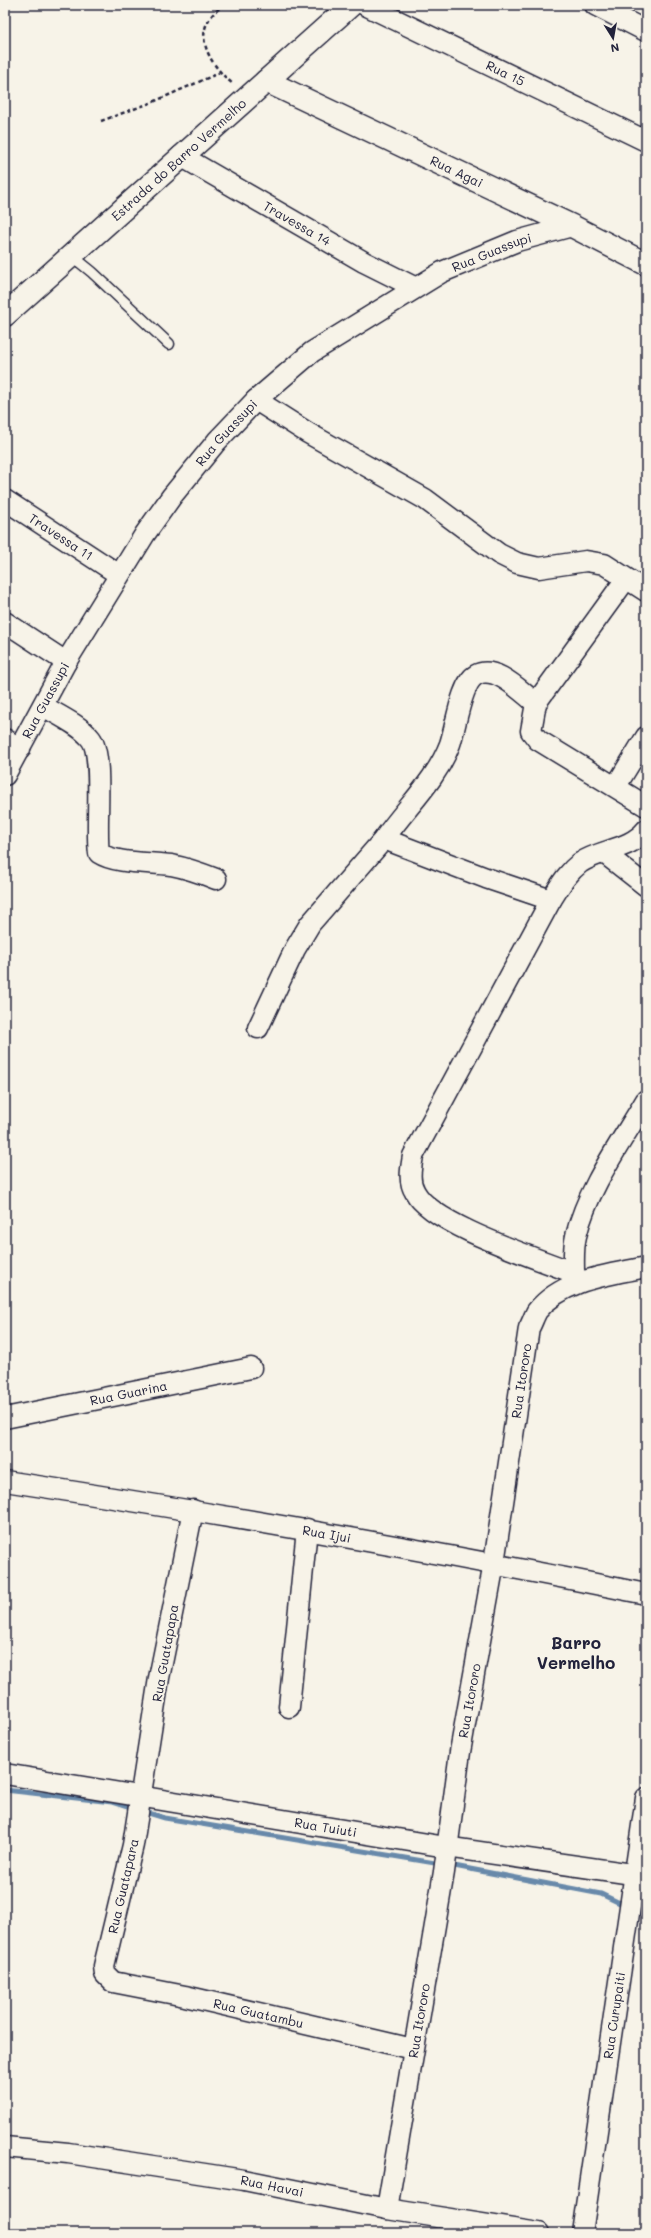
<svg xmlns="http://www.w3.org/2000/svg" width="651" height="2238" viewBox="0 0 651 2238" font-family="Mali,sans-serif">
	<rect width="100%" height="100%" fill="#f7f3e8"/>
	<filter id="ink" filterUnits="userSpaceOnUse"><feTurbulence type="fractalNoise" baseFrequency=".025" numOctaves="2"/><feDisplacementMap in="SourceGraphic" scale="8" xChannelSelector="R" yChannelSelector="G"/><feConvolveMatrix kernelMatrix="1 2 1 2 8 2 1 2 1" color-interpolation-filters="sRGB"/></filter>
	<g filter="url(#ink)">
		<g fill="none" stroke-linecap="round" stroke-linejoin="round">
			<!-- stream -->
			<path stroke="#6789aa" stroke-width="5" d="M5,1790L112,1802L134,1809
				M142,1811L165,1818L441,1864
				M449,1865L601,1894L626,1906
				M635,1910L646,1916"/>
			<defs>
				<path id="service" d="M71,255L92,272L169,344"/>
				<g id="minor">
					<path id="s1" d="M365,5L646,141"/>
					<path d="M595,5L646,31"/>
					<path id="s2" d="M181,156L364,262L414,287"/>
					<path d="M256,400L308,433L425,499L499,554L517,563L539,568L586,561L604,564L646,591"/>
					<path id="s3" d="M5,500L118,574"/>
					<path d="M626,579L536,703L531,731L538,740L646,806"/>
					<path d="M5,622L66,662"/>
					<path d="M536,703C522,693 496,664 476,675C461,683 456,727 450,744C436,781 406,807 384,839L486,878L551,900L413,1156C411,1168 408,1181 415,1192C432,1225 537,1258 574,1273L580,1282"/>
					<path d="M43,706C58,715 80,725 91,739C104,756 95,828 99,853C116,864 150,862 171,865C187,868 201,873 216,879"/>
					<path d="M5,739L20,749"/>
					<path id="s4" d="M5,775L66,662L145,534L172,496L217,441L256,400L312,352L442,272L517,241L572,226"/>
					<path d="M616,786L646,737"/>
					<path d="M604,853L646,886"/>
					<path d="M551,900C560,886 567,873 580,863C601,849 630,850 646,830"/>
					<path d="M258,1028L295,949L310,924L384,839"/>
					<path d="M574,1273C574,1261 573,1248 576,1236C588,1187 621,1143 646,1100"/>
					<path id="s5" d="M5,1418L251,1368"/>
					<path id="s6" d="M5,1481C220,1514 433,1551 646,1594"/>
					<path id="s7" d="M193,1510L159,1678L133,1845L104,1966L105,1974L113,1982L185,1996L413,2049"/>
					<path d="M289,1707L307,1529"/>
					<path id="s8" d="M5,1774L446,1847L646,1876"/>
					<path id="s9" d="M5,2147L68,2153L244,2180L387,2209L539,2233"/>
					<path id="s10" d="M387,2209L444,1872L460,1752L494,1563L529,1328C532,1323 534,1316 537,1311C563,1279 609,1275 646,1267"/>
					<path id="s11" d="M582,2233L646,1798"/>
				</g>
				<g id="tertiary">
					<path id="s12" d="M266,81L572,226L646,264"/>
					<path id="s13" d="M5,315L351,5"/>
				</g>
			</defs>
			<!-- service casing -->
			<use href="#service" stroke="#22223b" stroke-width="13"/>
			<!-- minor casing -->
			<use href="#minor" stroke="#22223b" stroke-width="23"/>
			<!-- tertiary casing -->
			<use href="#tertiary" stroke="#22223b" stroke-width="25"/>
			<!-- path -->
			<path stroke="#22223b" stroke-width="2.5" stroke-dasharray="4 3" stroke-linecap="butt" d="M225,5C187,27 208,64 233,84
				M101,121L153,102L219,73"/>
			<!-- service -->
			<use href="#service" stroke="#f7f3e8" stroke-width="10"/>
			<!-- minor -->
			<use href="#minor" stroke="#f7f3e8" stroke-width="20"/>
			<!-- tertiary -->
			<use href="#tertiary" stroke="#f7f3e8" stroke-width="22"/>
		</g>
	</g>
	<g text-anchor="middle" stroke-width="4" stroke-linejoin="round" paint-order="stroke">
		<!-- street labels -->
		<g font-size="13" fill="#22223b" stroke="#f7f3e8">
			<text dy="5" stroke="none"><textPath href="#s1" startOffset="156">Rua 15</textPath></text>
			<text dy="5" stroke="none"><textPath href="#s13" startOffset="233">Estrada do Barro Vermelho</textPath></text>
			<text dy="5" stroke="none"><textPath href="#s12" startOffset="211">Rua Agai</textPath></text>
			<text dy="5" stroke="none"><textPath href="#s2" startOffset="134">Travessa 14</textPath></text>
			<text dy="5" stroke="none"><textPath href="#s4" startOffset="733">Rua Guassupi</textPath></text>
			<text dy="5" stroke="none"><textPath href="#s4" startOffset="409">Rua Guassupi</textPath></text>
			<text dy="5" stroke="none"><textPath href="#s3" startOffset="67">Travessa 11</textPath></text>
			<text dy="5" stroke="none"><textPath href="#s4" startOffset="85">Rua Guassupi</textPath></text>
			<text dy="5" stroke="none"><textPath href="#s10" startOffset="839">Rua Itororo</textPath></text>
			<text dy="5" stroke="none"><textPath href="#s5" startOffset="126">Rua Guarina</textPath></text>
			<text dy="5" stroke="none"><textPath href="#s6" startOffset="326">Rua Ijui</textPath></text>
			<text transform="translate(165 1653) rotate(-80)" y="5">Rua Guatapapa</text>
			<text dy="5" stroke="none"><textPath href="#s10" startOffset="515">Rua Itororo</textPath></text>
			<text dy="5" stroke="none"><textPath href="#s8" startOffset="325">Rua Tuiuti</textPath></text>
			<text transform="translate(123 1886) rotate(-77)" y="5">Rua Guatapara</text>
			<text dy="5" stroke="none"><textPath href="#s7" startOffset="633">Rua Guatambu</textPath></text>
			<text dy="5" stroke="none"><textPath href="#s11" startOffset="220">Rua Curupaiti</textPath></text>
			<text dy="5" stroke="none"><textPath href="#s10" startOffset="191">Rua Itororo</textPath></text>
			<text dy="5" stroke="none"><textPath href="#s9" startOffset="270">Rua Havai</textPath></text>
		</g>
		<!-- district labels -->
		<g font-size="17" font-weight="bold" fill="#22223b" stroke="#f7f3e8">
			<text x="576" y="1649">Barro<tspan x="576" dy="20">Vermelho</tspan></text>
		</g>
	</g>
	<!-- margin -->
	<rect width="651" height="2238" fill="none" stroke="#f7f3e8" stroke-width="20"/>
	<rect x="10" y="10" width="631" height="2218" fill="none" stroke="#22223b" stroke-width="1.5" filter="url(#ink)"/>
	<!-- north arrow -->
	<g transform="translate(613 38) rotate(169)" stroke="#f7f3e8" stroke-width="3" paint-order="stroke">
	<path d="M0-3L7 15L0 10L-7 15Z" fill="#22223b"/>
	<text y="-6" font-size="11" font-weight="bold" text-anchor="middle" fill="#22223b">N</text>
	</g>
</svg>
